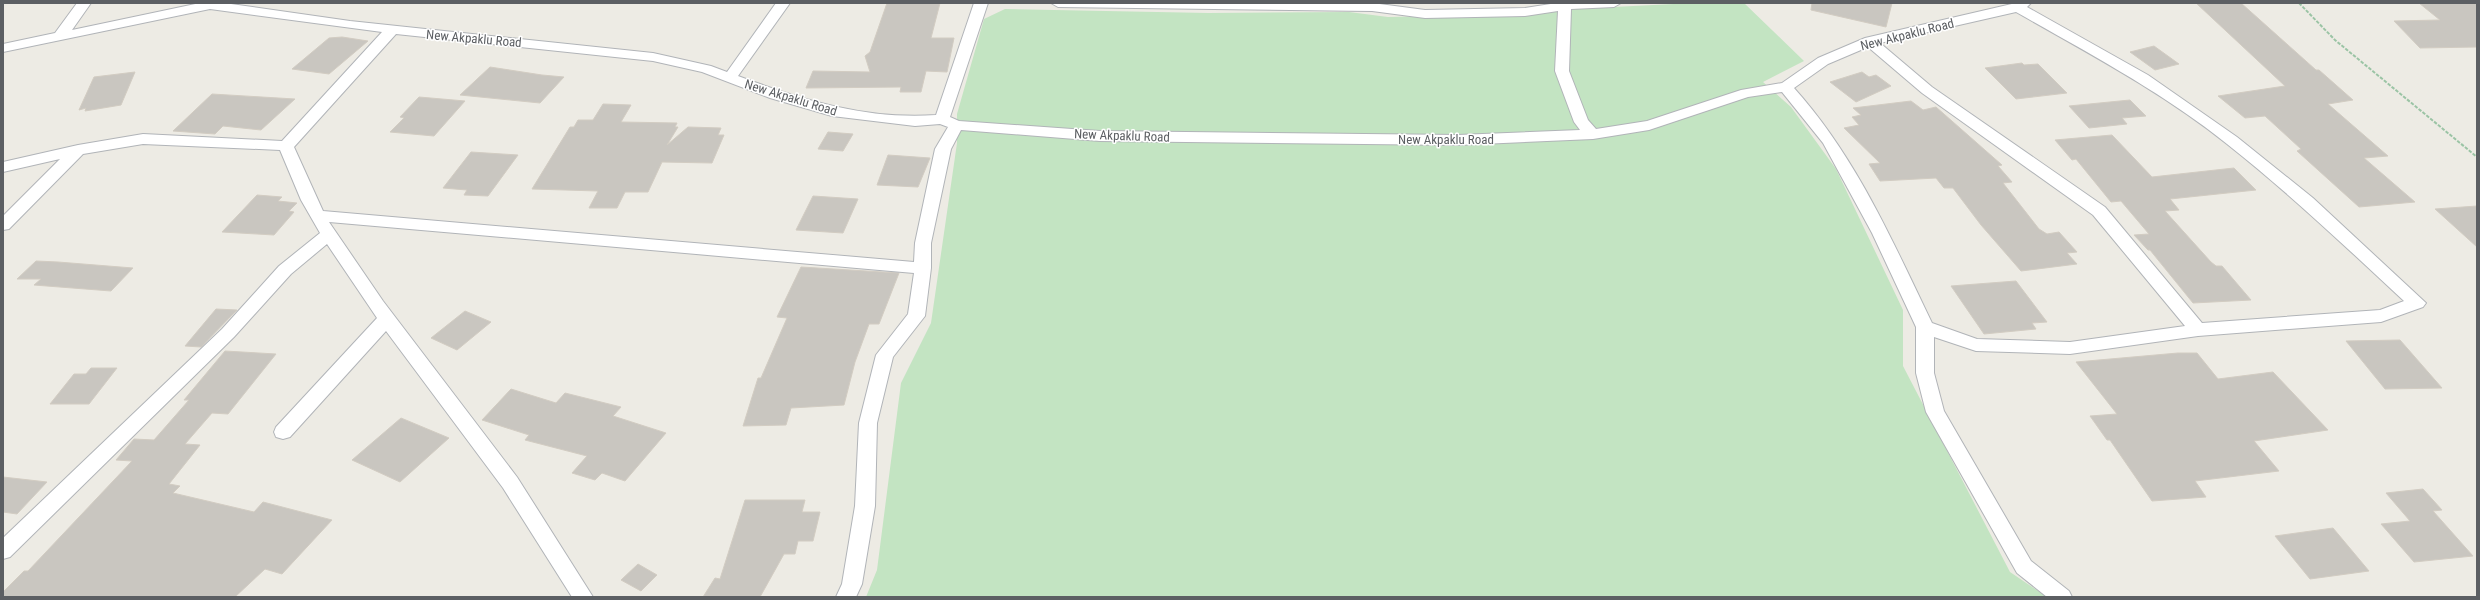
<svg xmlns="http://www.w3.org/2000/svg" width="2480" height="600" viewBox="0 0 2480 600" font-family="'Roboto Condensed',sans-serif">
	<rect width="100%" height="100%" fill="#edebe4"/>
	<!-- green -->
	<path fill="#c3e4c2" d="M1694,3H1744L1804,61L1763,82L1791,107L1836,169L1903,310V366L2010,572L2047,597H866L877,570L901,383L931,323L957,143V114L984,19L1005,9L1208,13L1349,12L1388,17L1533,14L1573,9Z"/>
	<!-- building -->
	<path fill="#c9c6c0" stroke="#d2ccc2" d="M887,3H940L931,38H954L947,72L926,71L921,92H900L901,87L806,88L813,71L870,72L865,56L870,52Z
		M1812,3H1892L1886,27L1811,10Z
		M2196,3H2241L2316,70H2319L2353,100L2328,104L2388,156L2364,158L2415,202L2359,207L2297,151L2301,149L2265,116L2245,118L2218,96L2285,86Z
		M2419,3H2477V47L2420,48L2394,21L2440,20Z
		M342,37L368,41L329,74L292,69L329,38Z
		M2154,46L2179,64L2155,70L2130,52Z
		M2022,63L2024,65L2038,64L2067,93L2016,99L1985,68Z
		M490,67L542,75L564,77L540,103L460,95Z
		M135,72L121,105L85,111L86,108L79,110L94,77Z
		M1862,72L1869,77L1876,75L1891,86L1856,102L1830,82Z
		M212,94L295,99L261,130L223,126L215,134L173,131Z
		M419,97L465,101L434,136L390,132L404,118L400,117Z
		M2130,100L2146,116L2122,118L2127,124L2089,128L2069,106Z
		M1911,101L1923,110L1936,107L2002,165L1998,166L2012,182L2003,183L2039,229L2047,234L2059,232L2077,252L2067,253L2077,264L2021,271L1981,225L1953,188H1944L1936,178L1880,181L1869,164L1880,163L1844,128L1859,125L1852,117L1861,115L1853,108Z
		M603,104L631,105L621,122L677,123L675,127H678L667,145L688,127L721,128L718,135H724L712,163L662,162L648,192H625L617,208H589L598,191L532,189L570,127H574L578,120H593Z
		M828,132L853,134L843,151L818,149Z
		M2112,135L2152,177L2234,168L2256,190L2170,199L2179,210L2165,211L2211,262L2216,266H2222L2251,300L2193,303L2150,250H2148L2134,235L2149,234L2121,201L2111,202L2076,159L2072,160L2055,140Z
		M471,152L518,155L488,196L464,195L467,190L443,188Z
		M888,155L930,158L918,187L877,185Z
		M257,195L282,197L278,201L297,203L289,211L294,212L274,235L222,232Z
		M813,196L858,199L843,233L796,230Z
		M2477,206V247L2435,209Z
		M36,261L58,262L133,268L111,291L34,285L41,279H17Z
		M801,267L899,273L879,324H869L855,362L844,405L791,408L786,425L743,426L758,378H761L787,318L777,317Z
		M2016,281L2047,322L2032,323L2036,329L1984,334L1951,286Z
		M216,309L237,310L201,347L185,346Z
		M465,311L491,322L457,350L431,338Z
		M2400,340L2442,388L2385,389L2346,341Z
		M225,351L276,354L228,414L212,413L185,444L200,445L169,484L180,486L173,493L254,512L263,502L332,520L282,574L265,569L235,597H3V592L24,571H28L132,461L116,460L134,439L154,440L189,400H184Z
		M2178,353H2197L2218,379L2273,372L2328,430L2254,441L2279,471L2195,481L2206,497L2152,501L2110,440H2107L2090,416L2117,414L2076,362Z
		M91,368H117L89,404H50L74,374H86Z
		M511,389L556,403L565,393L621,407L613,416L666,433L625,481L602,473L595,480L572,473L587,456L525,440L529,435L482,420Z
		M401,418L449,438L400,482L352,460Z
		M3,477L47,482L17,514L3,512Z
		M2423,489L2442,510L2433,511L2473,556L2414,562L2381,524L2410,521L2386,493Z
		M745,500H805L802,512H820L813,541H798L795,554H784L760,597H703L715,578L720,579Z
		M2333,528L2369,571L2310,579L2275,536Z
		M638,564L657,575L641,591L621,580Z"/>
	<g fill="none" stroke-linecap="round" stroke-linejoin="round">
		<defs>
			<path id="minor" d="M77,3H91L72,30L200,3H224L350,21L653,53L711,66L727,72L776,3H790L738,76C802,100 867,120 936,115L974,3H988L950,117L959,121L1100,131L1458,135L1580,130L1574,122L1555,71L1558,11L1525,16L1425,18L1372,11L1058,7L1051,3H1372L1425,10L1525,8L1557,3H1621L1614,7L1571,9L1569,71L1588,120L1596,129L1647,121L1741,90L1782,83L1818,58L1865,38L2016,3H2031L2027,7L2148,75L2237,137L2313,198L2426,303L2423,307L2381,322L2198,336L2070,354L1976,351L1934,337V373L1944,411L2031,561L2069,591L2072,597H2047L2017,573L1926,412L1916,373V327L1872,233L1823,143L1782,92L1748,97L1649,130L1593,139L1458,145L1100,141L961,130L951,149L931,243V268L925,316L893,357L877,423L875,506L862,584L856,597H836L842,584L855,506L859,423L876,355L908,314L914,273L329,222L383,301L517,477L593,597H572L503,488L386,331L290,437L283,439L276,437L274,432L276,427L377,318L327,244L291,274L234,337L10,557L3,559V538L222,329L279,266L320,233L301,200L280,150L143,144L83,154L9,229L3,230V216L60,159L3,172V162L78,145L143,134L282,141L382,32L210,9L3,52V44L55,33ZM2016,12C2088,53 2162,92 2227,144C2289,193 2346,247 2404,301L2380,310L2202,323L2105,207L1932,87L1880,43ZM396,34L653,61L702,72L770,98L832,116L915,126L940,124L948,127L935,149L915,243L914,262L323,211L294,147ZM1868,47L1922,93L2093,215L2185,326L2070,342L1977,339L1932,323C1892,240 1856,157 1794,88L1828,64Z"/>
		</defs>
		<!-- minor casing -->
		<use href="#minor" stroke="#b1b4b8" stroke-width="2"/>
		<!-- path -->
		<path stroke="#9bc4a5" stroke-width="2" stroke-dasharray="3.5 1.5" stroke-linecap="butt" d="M2299,3L2335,40L2477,157"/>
		<!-- minor -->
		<use href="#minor" fill="#fff" fill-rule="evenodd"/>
	</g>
	<g text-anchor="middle" stroke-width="3" stroke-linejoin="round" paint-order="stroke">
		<!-- street labels -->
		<g font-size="13" fill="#5c5f63" stroke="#fff">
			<text transform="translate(1907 34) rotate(-14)" y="5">New Akpaklu Road</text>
			<text transform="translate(474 38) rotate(5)" y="5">New Akpaklu Road</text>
			<text transform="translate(791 97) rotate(17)" y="5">New Akpaklu Road</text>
			<text transform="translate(1122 135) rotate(2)" y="5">New Akpaklu Road</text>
			<text x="1446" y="144">New Akpaklu Road</text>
		</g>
	</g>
	<!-- border -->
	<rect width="2480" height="600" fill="none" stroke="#5c5f63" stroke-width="8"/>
</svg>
